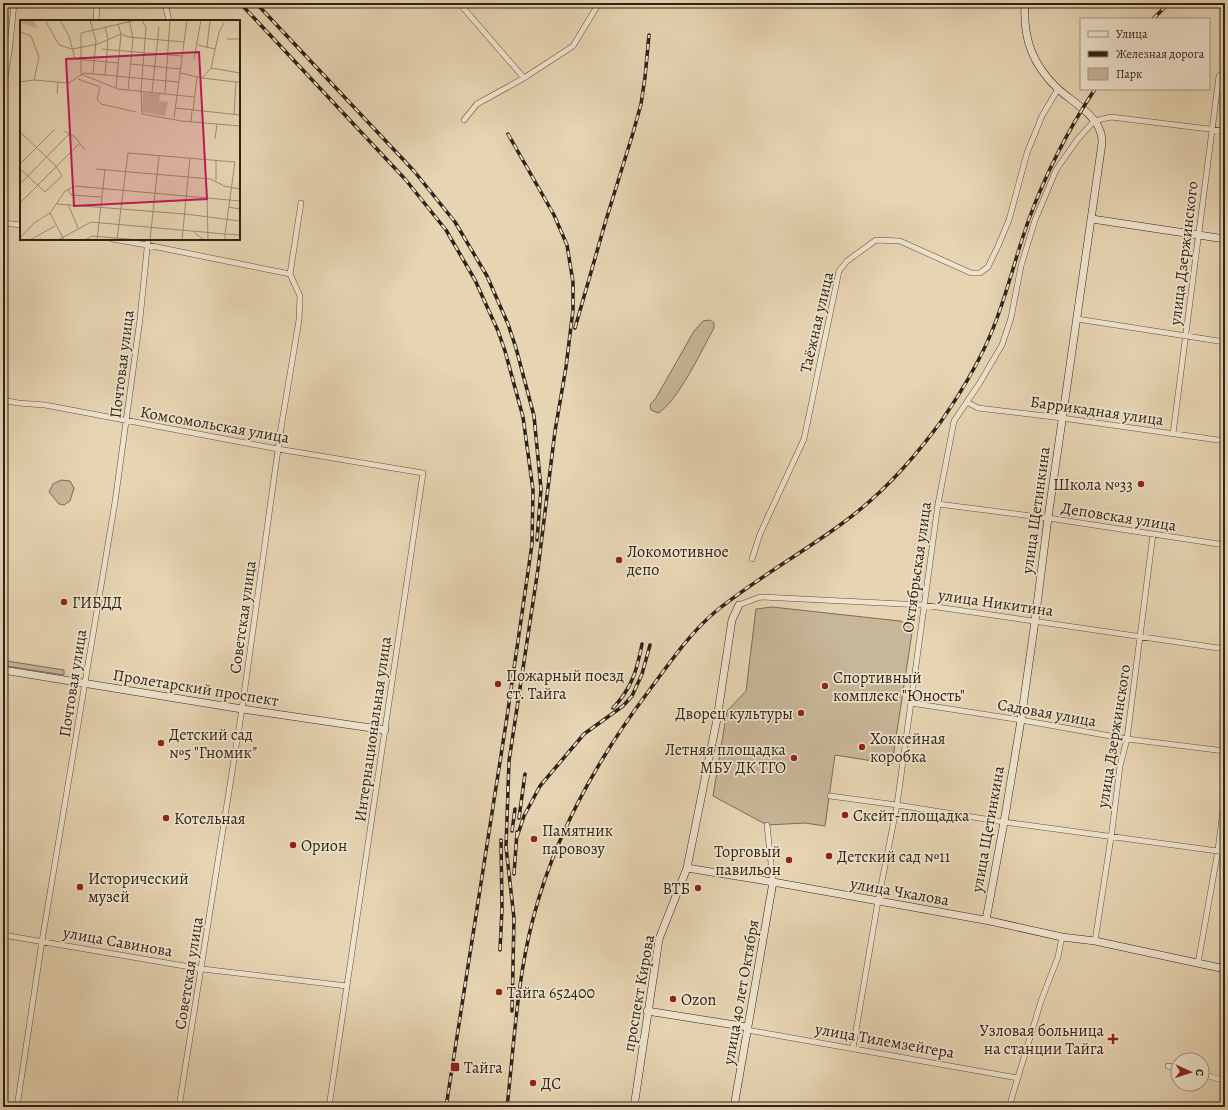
<svg xmlns="http://www.w3.org/2000/svg" width="1228" height="1110" viewBox="0 0 1228 1110" font-family="Alegreya,serif">
	<rect width="100%" height="100%" fill="#e6d4b2"/>
	<filter id="stains"><feTurbulence type="fractalNoise" baseFrequency=".005" numOctaves="4"/><feColorMatrix values="0 0 0 0 .2 0 0 0 0 .09 0 0 0 0 .02 0 0 0 .5 -.17"/></filter>
	<radialGradient id="worn" r=".72"><stop offset=".6" stop-color="#630" stop-opacity="0"/><stop offset="1" stop-color="#630" stop-opacity=".3"/></radialGradient>
	<!-- green -->
	<path fill="#c7b698" stroke="#7a6c58" d="M710,320L714,323V328C703,348 677,403 658,413L651,410L650,405L656,398L694,331L703,321Z
		M61,480L70,481L74,488L70,501L64,505L59,504L49,492L53,484Z
		M772,607L900,621L913,626L892,764L835,755L825,826L805,823L767,825L713,796L727,711L746,691L756,609Z
		M7,661L64,670V675L6,666Z"/>
	<g fill="none" stroke-linecap="round" stroke-linejoin="round">
		<defs>
			<path id="street" d="M165,3L169,21
				M459,3L524,78
				M96,21L97,3
				M3,91L10,45L14,3
				M464,120L477,104L524,78L573,46L599,3
				M3,223L21,225
				M112,239L147,245L290,274
				M1077,319L1225,342
				M3,400L18,403L45,405L278,449L423,473L329,1107
				M967,402L978,408L1062,418L1225,441
				M1173,434L1219,76L1225,73
				M938,504L1048,518L1225,545
				M752,559L760,534L804,439L839,271L847,261L876,240L900,241L971,273H980L988,267L998,246L1009,220L1027,153L1042,116L1058,89
				M739,605L760,597L923,605L1225,649
				M911,703L1021,720L1127,739L1225,751
				M830,796L897,805L1004,822L1225,852
				M767,825L773,882
				M3,935L202,969L347,986
				M1095,941L1112,831L1120,766L1127,739L1153,534
				M1198,963L1218,850L1225,794
				M747,1030L1018,1078
				M853,1048L878,901L897,805L938,504L954,421L979,384L1002,345L1011,318L1021,266L1035,220L1056,170L1077,140L1094,121L1111,117L1225,131
				M1168,1066L1178,1068
				M1202,1074L1225,1081
				M17,1107L42,941L115,502L140,319L148,239
				M179,1107L242,709L281,428L299,320L300,296L290,274L301,203
				M1009,1107L1041,1001L1058,957L1062,937"/>
			<path id="secondary" d="M1092,219L1225,239
				M3,670L242,709L385,730
				M687,868L773,882L990,921L1062,937L1095,941L1225,969
				M986,920L1004,822L1021,720L1035,621L1048,518L1102,143C1102,140 1102,135 1100,131C1094,113 1071,101 1057,88C1032,64 1023,38 1025,3
				M647,1011L748,1027
				M634,1107L659,939L687,868L717,719L732,620L739,605
				M734,1107L773,882"/>
		</defs>
		<!-- street casing -->
		<use href="#street" stroke="#5b4f3e" stroke-width="6"/>
		<!-- secondary casing -->
		<use href="#secondary" stroke="#2d2317" stroke-width="8"/>
		<!-- street -->
		<use href="#street" stroke="#efe3cd" stroke-width="5"/>
		<!-- secondary -->
		<use href="#secondary" stroke="#efe3cd" stroke-width="7"/>
		<defs>
			<path id="rail" d="M240,3L405,179L446,230L475,280L498,331L505,351L523,417L533,490L532,544L507,717L446,1107
				M256,3L414,171L455,222L487,276L508,324L516,348L534,416L541,489L537,540
				M1153,19L1169,3
				M508,134L554,215L567,245L573,282V310L566,367L555,431L538,569L509,761L506,847L514,918L512,1011
				M575,328L606,220L633,133L641,104L645,77L649,35
				M613,708C632,688 637,670 642,644
				M519,818L525,774
				M512,831L515,809
				M517,837L524,816L540,786L584,734L623,706L632,696L642,674L650,645
				M514,874L517,832
				M500,950L502,909L501,840
				M507,1107C514,1046 517,979 533,919C554,837 597,760 648,692C669,664 688,635 715,612C754,580 799,555 840,525C879,497 914,459 942,420C964,388 984,355 997,318C1009,286 1017,252 1029,219C1046,173 1068,130 1095,89"/>
		</defs>
		<!-- rail casing -->
		<use href="#rail" stroke="#2d2317" stroke-width="3.5"/>
		<!-- rail -->
		<use href="#rail" stroke="#efe3cd" stroke-width="2" stroke-dasharray="6" stroke-linecap="butt"/>
	</g>
	<!-- markers -->
	<g fill="#8f2418" stroke="#efe3cd" stroke-width="1.5">
		<circle cx="1141" cy="484" r="4"/>
		<circle cx="619" cy="560" r="4"/>
		<circle cx="64" cy="602" r="4"/>
		<circle cx="498" cy="684" r="4"/>
		<circle cx="825" cy="686" r="4"/>
		<circle cx="801" cy="713" r="4"/>
		<circle cx="161" cy="743" r="4"/>
		<circle cx="862" cy="747" r="4"/>
		<circle cx="794" cy="758" r="4"/>
		<circle cx="845" cy="815" r="4"/>
		<circle cx="166" cy="818" r="4"/>
		<circle cx="534" cy="839" r="4"/>
		<circle cx="293" cy="845" r="4"/>
		<circle cx="829" cy="856" r="4"/>
		<circle cx="789" cy="860" r="4"/>
		<circle cx="80" cy="887" r="4"/>
		<circle cx="698" cy="888" r="4"/>
		<circle cx="499" cy="992" r="4"/>
		<circle cx="673" cy="999" r="4"/>
		<path d="M1111 1033h4v4h4v4h-4v4h-4v-4h-4v-4h4z"/>
		<rect x="450" y="1062" width="10" height="10" rx="2"/>
		<circle cx="533" cy="1083" r="4"/>
	</g>
	<g text-anchor="middle" stroke-width="3.5" stroke-linejoin="round" paint-order="stroke">
		<!-- street labels -->
		<g font-size="16" fill="#2d2317" stroke="#efe3cd">
			<text transform="translate(1183 253) rotate(-83)" y="6">улица Дзержинского</text>
			<text transform="translate(816 322) rotate(-77)" y="6">Таёжная улица</text>
			<text transform="translate(121 364) rotate(-83)" y="6">Почтовая улица</text>
			<text transform="translate(1097 410) rotate(8)" y="6">Баррикадная улица</text>
			<text transform="translate(215 424) rotate(10)" y="6">Комсомольская улица</text>
			<text transform="translate(1035 510) rotate(-82)" y="6">улица Щетинкина</text>
			<text transform="translate(1119 516) rotate(9)" y="6">Деповская улица</text>
			<text transform="translate(916 567) rotate(-82)" y="6">Октябрьская улица</text>
			<text transform="translate(996 602) rotate(8)" y="6">улица Никитина</text>
			<text transform="translate(242 617) rotate(-82)" y="6">Советская улица</text>
			<text transform="translate(72 683) rotate(-81)" y="6">Почтовая улица</text>
			<text transform="translate(196 687) rotate(9)" y="6">Пролетарский проспект</text>
			<text transform="translate(1047 712) rotate(10)" y="6">Садовая улица</text>
			<text transform="translate(372 729) rotate(-82)" y="6">Интернациональная улица</text>
			<text transform="translate(1113 736) rotate(-81)" y="6">улица Дзержинского</text>
			<text transform="translate(987 829) rotate(-80)" y="6">улица Щетинкина</text>
			<text transform="translate(900 891) rotate(10)" y="6">улица Чкалова</text>
			<text transform="translate(118 941) rotate(10)" y="6">улица Савинова</text>
			<text transform="translate(188 973) rotate(-81)" y="6">Советская улица</text>
			<text transform="translate(740 992) rotate(-80)" y="6">улица 40 лет Октября</text>
			<text transform="translate(638 993) rotate(-80)" y="6">проспект Кирова</text>
			<text transform="translate(885 1040) rotate(10)" y="6">улица Тилемзейгера</text>
		</g>
		<!-- poi labels -->
		<g font-size="16" fill="#2d2317" stroke="#efe3cd" text-anchor="start">
			<text x="1133" y="490" text-anchor="end">Школа №33</text>
			<text x="627" y="557">Локомотивное<tspan x="627" dy="18">депо</tspan></text>
			<text x="72" y="608">ГИБДД</text>
			<text x="506" y="681">Пожарный поезд<tspan x="506" dy="18">ст. Тайга</tspan></text>
			<text x="833" y="683">Спортивный<tspan x="833" dy="18">комплекс "Юность"</tspan></text>
			<text x="793" y="719" text-anchor="end">Дворец культуры</text>
			<text x="169" y="740">Детский сад<tspan x="169" dy="18">№5 "Гномик"</tspan></text>
			<text x="870" y="744">Хоккейная<tspan x="870" dy="18">коробка</tspan></text>
			<text x="786" y="755" text-anchor="end">Летняя площадка<tspan x="786" dy="18">МБУ ДК ТГО</tspan></text>
			<text x="853" y="821">Скейт-площадка</text>
			<text x="174" y="824">Котельная</text>
			<text x="542" y="836">Памятник<tspan x="542" dy="18">паровозу</tspan></text>
			<text x="301" y="851">Орион</text>
			<text x="781" y="857" text-anchor="end">Торговый<tspan x="781" dy="18">павильон</tspan></text>
			<text x="837" y="862">Детский сад №11</text>
			<text x="88" y="884">Исторический<tspan x="88" dy="18">музей</tspan></text>
			<text x="690" y="894" text-anchor="end">ВТБ</text>
			<text x="507" y="998">Тайга 652400</text>
			<text x="681" y="1005">Ozon</text>
			<text x="1104" y="1036" text-anchor="end">Узловая больница<tspan x="1104" dy="18">на станции Тайга</tspan></text>
			<text x="464" y="1073">Тайга</text>
			<text x="541" y="1089">ДС</text>
		</g>
	</g>
	<!-- overview -->
	<g transform="translate(20 20)">
		<rect width="220" height="220" fill="#e6d4b2"/>
		<path d="M0,0H13L18,8L0,3ZM123,73L140,74L139,81L148,82L145,96L122,92Z" fill="#c7b698"/>
		<path fill="none" stroke="#9c8d74" stroke-width="1" d="M25,0L39,25L52,29L78,24L101,14L108,17L164,22M40,0L49,16L55,39L98,43M70,0L76,21L73,54M116,0L61,13V54L98,69L174,77M122,0L126,8L121,71L122,94L162,101L220,106M0,12L11,16L19,37L14,60M207,19H220M178,25L195,29M187,27L190,0M82,29L162,36M174,39L181,0M111,44L160,49M191,48L220,53M160,53L182,58L216,62M85,55L88,19L85,7M182,58L191,48L199,12L204,3M58,59L80,67L77,79L81,84L116,92M0,62L14,60L49,63L64,53L158,62M96,68L101,14L98,4M108,70L113,18L109,0M132,72L139,7M145,73L150,0M37,74L38,62M155,88L220,95M173,90L177,57M214,95L216,62H220M154,98L167,0M171,102L172,90M44,111L55,117L65,130M0,112L36,146L42,156L25,172L0,149M195,119L197,104M0,144L35,109M76,149L191,159L204,166L220,169M196,160V141M0,164L49,114M48,169L51,175L81,177M187,177L188,220M0,183L60,123M37,184L165,194L220,201M48,184L58,208M208,187L220,189M30,193L44,220M174,212L184,220M0,218L14,203L30,193L45,171L55,166L220,181M10,220L35,206M38,220L71,202L205,214V220M65,220L72,216L120,220M77,220L85,150M97,220L108,133L215,142L205,214L220,215M130,220L139,136M162,220L170,138"/>
		<path fill="#c2185b" fill-opacity="0.15" stroke="#c2185b" stroke-width="2" d="M179,32L187,179L54,186L46,39Z"/>
		<rect width="220" height="220" fill="none" stroke="#2d2317" stroke-width="2"/>
	</g>
	<!-- margin -->
	<rect width="1228" height="1110" fill="none" stroke="#e6d4b2" stroke-width="16"/>
	<rect x="4" y="4" width="1220" height="1102" fill="none" stroke="#2d2317" stroke-width="2"/>
	<rect x="8" y="8" width="1212" height="1094" fill="none" stroke="#2d2317"/>
	<!-- legend -->
	<rect x="1080" y="18" width="130" height="72" fill="#efe3cd" stroke="#a19684"/>
	<rect x="1088" y="31" width="20" height="6" fill="#efe3cd" stroke="#a19684"/>
	<text x="1116" y="38" font-size="12" fill="#2d2317">Улица</text>
	<rect x="1088" y="51" width="20" height="6" fill="#2d2317" stroke="#a19684"/>
	<text x="1116" y="58" font-size="12" fill="#2d2317">Железная дорога</text>
	<rect x="1088" y="68" width="20" height="12" fill="#c7b698" stroke="#a19684"/>
	<text x="1116" y="78" font-size="12" fill="#2d2317">Парк</text>
	<!-- north arrow -->
	<g transform="translate(1190 1072) rotate(93)"><circle r="19" fill="#efe3cd" stroke="#a19684"/>
	<path d="M0-3L7 15L0 10L-7 15Z" fill="#8f2418"/>
	<text y="-6" font-size="11" font-weight="bold" text-anchor="middle" fill="#2d2317">С</text>
	</g>
	<rect width="100%" height="100%" filter="url(#stains)"/>
	<rect width="100%" height="100%" fill="url(#worn)"/>
</svg>
